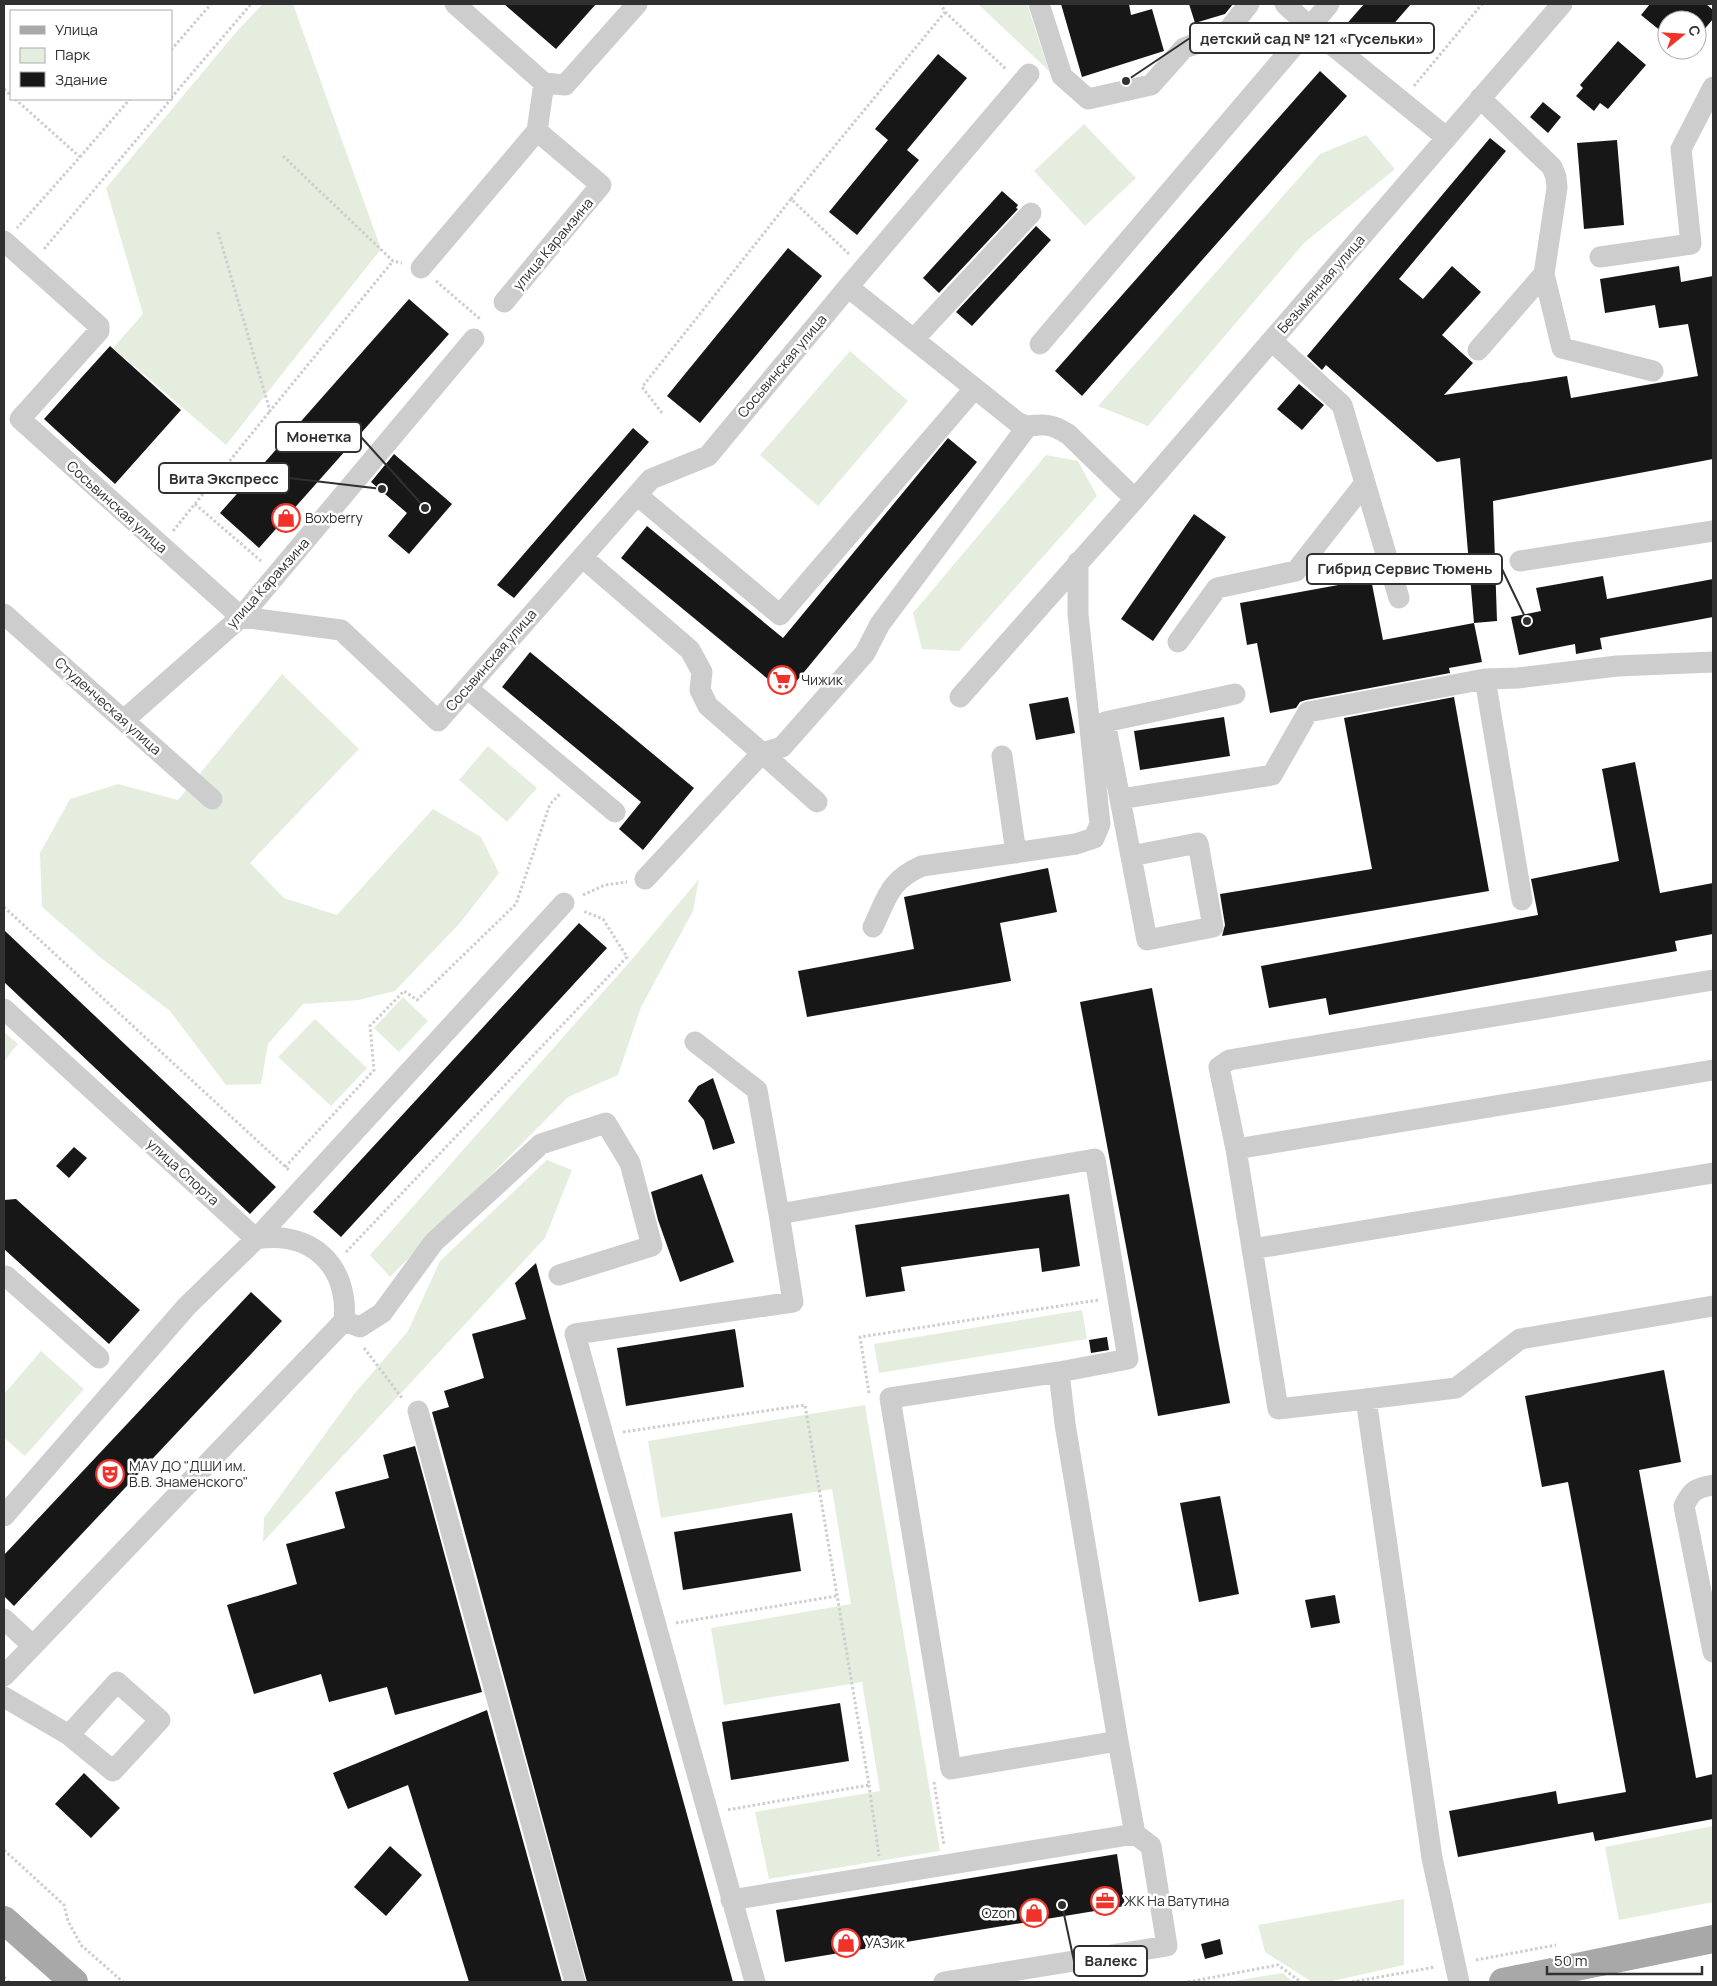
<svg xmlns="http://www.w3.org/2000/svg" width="1717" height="1986" viewBox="0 0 1717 1986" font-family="Manrope,sans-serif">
	<rect width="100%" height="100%" fill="#fff"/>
	<!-- green -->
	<path fill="#e5eede" d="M263,4H293L381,249L226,445L113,348L143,314L106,188L238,30Z
		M978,4H1027L1049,71Z
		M1084,124L1136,178L1085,226L1034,171Z
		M1366,135L1395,169L1304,243L1148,426L1098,406L1320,154Z
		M850,351L908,401L818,506L760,455Z
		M1046,455L1078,461L1097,496L959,651L922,649L913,613Z
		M282,674L359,749L250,863L284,898L337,915L433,809L481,837L499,873L460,923L395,991L359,1000L303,1004L268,1044L261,1084L226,1085L170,1011L101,958L42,907L40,853L70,799L118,784L178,800Z
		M488,746L537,788L507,822L459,780Z
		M699,879L693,911L641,1007L618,1075L568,1097L390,1277L370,1255L634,957Z
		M403,997L428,1021L399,1052L374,1028Z
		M315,1019L367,1068L331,1106L278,1057Z
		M4,1032L18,1044L4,1061Z
		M547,1160L572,1170L545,1238L263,1542L264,1518L355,1393L408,1331L440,1261Z
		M1082,1310L1087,1339L879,1373L874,1344Z
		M41,1351L84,1389L25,1456L4,1438V1394Z
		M865,1405L940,1851L769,1879L755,1812L880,1791L862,1682L724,1705L711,1628L851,1604L832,1489L661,1518L648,1441Z
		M1713,1826V1902L1619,1920L1605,1847Z
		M1404,1899V1965L1328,1982H1312L1265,1952L1258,1925Z
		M1283,1973L1293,1982H1228Z"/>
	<!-- building -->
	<path fill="#171717" d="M504,4H596L556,49Z
		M1061,4H1129L1131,15L1152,9L1164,51L1082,77Z
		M1189,4H1233L1225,14L1195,23Z
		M1364,4H1411L1371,50L1344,27Z
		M1650,4H1706L1713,10V19L1697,38V20H1667V36L1641,15Z
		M1618,41L1646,65L1608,109L1600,103L1594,111L1576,96L1583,88L1580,85Z
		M938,54L967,78L907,150L919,160L857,235L829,212L888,140L875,129Z
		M1320,71L1347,96L1082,396L1055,371Z
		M1543,102L1561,117L1548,133L1530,117Z
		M1490,138L1506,151L1399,279L1423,299L1452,266L1481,292L1442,335L1473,363L1444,395L1567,376L1571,398L1698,376L1688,324L1659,328L1655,305L1605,313L1600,279L1679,266L1681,282L1713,276V459L1493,501L1497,621L1474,623L1460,458L1437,462L1326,365L1322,370L1307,356Z
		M1617,140L1624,225L1584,229L1577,143Z
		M1002,191L1018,205L1016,208L1018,209L939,293L923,278Z
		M1036,226L1051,240L972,326L956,312Z
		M788,248L822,276L700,423L667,396Z
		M409,299L449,334L259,548L220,513Z
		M110,346L181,410L115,484L44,419Z
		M1299,384L1324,405L1302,430L1277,409Z
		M633,428L649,442L514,598L497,585Z
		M948,438L977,462L786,694L621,558L647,526L783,638Z
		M394,454L452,504L409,554L388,536L407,513L371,482Z
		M1194,514L1226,537L1153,641L1121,619Z
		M1603,576L1607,599L1713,579V617L1600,638L1602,649L1576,654L1575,644L1519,655L1511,617L1541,611L1536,588Z
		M1371,579L1383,640L1474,623L1482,662L1449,668L1450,673L1306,700L1300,702L1296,708L1270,713L1257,643L1247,645L1240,603Z
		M530,652L694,788L643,850L619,829L641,802L502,687Z
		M1068,697L1075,733L1036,740L1029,704Z
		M1454,697L1489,891L1222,936L1225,925L1220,894L1372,869L1344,718Z
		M1224,717L1230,756L1140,770L1134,731Z
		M1635,762L1660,893L1713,883V934L1675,941L1677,951L1329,1015L1326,998L1269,1008L1261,966L1538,915L1531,879L1619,861L1602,769Z
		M1048,868L1057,912L1000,923L1011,981L807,1017L798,971L914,949L904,897Z
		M579,923L607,948L341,1237L313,1212Z
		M4,930L276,1187L250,1214L4,982Z
		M1152,988L1230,1403L1158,1416L1080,1002Z
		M713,1078L735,1143L713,1150L704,1120L688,1101L698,1086Z
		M74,1147L87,1158L69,1178L56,1166Z
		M702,1174L734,1262L680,1282L658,1220L651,1192Z
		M1069,1194L1080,1266L1042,1272L1039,1248L1022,1250L901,1267L905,1291L866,1297L855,1225Z
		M16,1199L140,1310L109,1344L4,1249V1200Z
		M536,1263L550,1316L733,1982H587L432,1412L449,1407L444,1391L484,1378L472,1334L526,1319L515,1283Z
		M251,1292L282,1321L14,1606L4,1596V1555Z
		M735,1329L744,1387L626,1406L617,1348Z
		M1107,1337L1109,1350L1091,1353L1089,1340Z
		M1664,1370L1681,1462L1639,1470L1696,1778L1713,1774V1819L1595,1841L1593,1832L1458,1857L1449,1811L1556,1791L1558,1804L1626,1792L1568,1482L1542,1487L1525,1396Z
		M415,1446L482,1692L395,1715L387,1687L329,1702L321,1674L254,1694L227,1605L297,1584L286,1544L345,1528L335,1492L389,1478L383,1455Z
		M1220,1496L1239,1594L1199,1602L1180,1503Z
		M792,1513L801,1571L683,1590L674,1532Z
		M1335,1595L1340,1623L1311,1628L1305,1600Z
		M840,1703L849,1761L731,1780L722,1722Z
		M487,1710L562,1982H469L408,1785L348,1809L333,1773Z
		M84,1773L120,1808L91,1838L55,1804Z
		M390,1846L422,1875L386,1916L354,1887Z
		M1117,1854L1125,1906L785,1962L776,1910Z
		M1220,1939L1223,1954L1205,1959L1201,1944Z"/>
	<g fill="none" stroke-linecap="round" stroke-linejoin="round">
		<!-- path -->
		<path stroke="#cdcdcd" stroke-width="3" stroke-dasharray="2.5 2.5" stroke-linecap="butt" d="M945,12L1007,70
			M171,50L211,4
			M1414,86L1482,4
			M4,89L11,96
			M171,98L251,4
			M15,99L80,157L17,228
			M283,156L393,261L402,263
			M80,157L130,99
			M218,232L270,411L393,261
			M44,249L171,99
			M849,254L791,199L945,12L941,4
			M436,281L480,319
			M662,413L642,387L791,199
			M195,504L261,561
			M173,531L270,411
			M583,895L605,885L627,882
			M4,907L290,1171
			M285,1167L374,1070L370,1026L404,991L417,1000L516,904L550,804L561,793
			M346,1252L627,957L603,919L583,911
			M364,1348L402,1398
			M869,1393L860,1337L1098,1300
			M623,1432L805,1405L869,1785L727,1810
			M676,1623L836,1596
			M934,1782L944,1845
			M869,1785L879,1856
			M4,1850L64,1905L68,1921L81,1945L123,1982
			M1476,1960L1556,1945
			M4,1977L9,1982
			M1188,1982L1278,1965L1301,1982
			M1352,1982L1435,1967"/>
		<!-- minor -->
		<path stroke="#cdcdcd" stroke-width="21" d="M455,4L544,83L537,131L601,185L504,302
			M1039,4L1062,76L1088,99L1151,85L1184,48L1226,33L1249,4
			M1285,4L1310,27L1329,4
			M544,83L565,85L637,4
			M4,241L99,326V331L20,419L241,617L341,630L438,721L651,479L708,456L848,287L1029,74
			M1600,257L1691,244L1681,149L1713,87
			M421,268L537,131
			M1544,274L1562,348L1653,371
			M848,287L1017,422C1029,428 1028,425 1040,425C1051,424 1059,429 1068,434L1135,499
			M914,339L1031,213
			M1272,341L1342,405L1399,598
			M1040,344L1310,27L1447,138
			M1478,350L1544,274L1557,188L1556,177L1552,167L1480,98
			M637,495L780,615L974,389
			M582,557L690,650L702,672L700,690L708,706L762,753L782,747L865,653L880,624L1027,427
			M1520,561L1713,531
			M4,614L212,799
			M1178,642L1217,588L1296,571L1365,483
			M1485,679L1522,900
			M467,688L615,812
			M1235,694L1105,722L1120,799L1272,775L1308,712L1485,679L1518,678L1617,666L1713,662
			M960,697L1135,499L1562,4
			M124,720L241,617L474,339
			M1002,756L1016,853
			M1120,799L1147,940L1213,927L1198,843L1131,856
			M645,879L762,753L817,802
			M873,927C887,898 889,880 922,866L1076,844L1094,838L1100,824L1078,614V562
			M4,1009L256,1239C311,1230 349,1265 344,1321
			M695,1042L757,1090L779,1214
			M1236,1149L1713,1070
			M1252,1249L1713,1173
			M4,1278L6,1276L99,1358
			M344,1321L360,1327L382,1313L434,1242L541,1144L606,1123L630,1163L652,1246L559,1275
			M1366,1399L1456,1388L1520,1339L1713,1306
			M418,1411L575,1982
			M1713,1485C1696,1488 1692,1490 1684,1506L1713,1652
			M4,1516L187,1306L256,1239L564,903
			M4,1619L32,1645
			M4,1676L344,1321
			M4,1697L69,1735L113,1771L160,1720L117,1682L69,1735
			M731,1900L1135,1834
			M755,1982L575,1334L793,1302L779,1214L1095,1159L1128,1359L1059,1372
			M944,1982L1167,1946L1151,1846L1135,1834L1118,1741L1065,1424L1059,1372L890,1398L951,1769L1118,1741
			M1459,1982L1432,1858L1366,1399L1278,1409L1236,1149L1219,1067L1229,1060L1713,980"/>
		<!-- major -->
		<path stroke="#a8a8a8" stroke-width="28" d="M4,1920L74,1982
			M1503,1982L1713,1939"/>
	</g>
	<!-- icons -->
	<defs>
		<symbol id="shop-ring" viewBox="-11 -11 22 22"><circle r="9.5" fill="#fff" stroke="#f0322a" stroke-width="1.5"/><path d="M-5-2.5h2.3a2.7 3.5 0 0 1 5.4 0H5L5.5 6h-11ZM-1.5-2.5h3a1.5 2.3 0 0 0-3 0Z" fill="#f0322a"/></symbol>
		<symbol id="supermarket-ring" viewBox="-11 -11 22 22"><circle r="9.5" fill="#fff" stroke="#f0322a" stroke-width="1.5"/><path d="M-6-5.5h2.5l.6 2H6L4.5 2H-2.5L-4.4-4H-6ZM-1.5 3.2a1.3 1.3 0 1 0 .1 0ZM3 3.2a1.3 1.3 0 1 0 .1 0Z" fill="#f0322a"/></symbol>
		<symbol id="theatre-ring" viewBox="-11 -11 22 22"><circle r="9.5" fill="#fff" stroke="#f0322a" stroke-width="1.5"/><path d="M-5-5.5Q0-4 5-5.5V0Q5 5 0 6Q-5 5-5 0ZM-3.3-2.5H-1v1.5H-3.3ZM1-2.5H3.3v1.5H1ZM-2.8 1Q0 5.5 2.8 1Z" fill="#f0322a"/></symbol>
		<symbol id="office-ring" viewBox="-11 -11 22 22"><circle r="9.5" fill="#fff" stroke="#f0322a" stroke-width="1.5"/><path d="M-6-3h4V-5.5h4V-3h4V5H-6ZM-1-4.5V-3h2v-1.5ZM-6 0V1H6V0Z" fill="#f0322a"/></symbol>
	</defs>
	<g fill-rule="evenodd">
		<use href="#shop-ring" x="270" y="502" width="32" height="32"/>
		<use href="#supermarket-ring" x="766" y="664" width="32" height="32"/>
		<use href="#theatre-ring" x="94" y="1458" width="32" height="32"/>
		<use href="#office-ring" x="1089" y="1885" width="32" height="32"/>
		<use href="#shop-ring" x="1018" y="1897" width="32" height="32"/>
		<use href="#shop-ring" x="830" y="1927" width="32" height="32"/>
	</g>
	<g text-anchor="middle" stroke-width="5" stroke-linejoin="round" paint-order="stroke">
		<!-- street labels -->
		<g font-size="14" fill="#303030" stroke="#fff">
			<text transform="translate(553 244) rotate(-50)" y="5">улица Карамзина</text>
			<text transform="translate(1321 284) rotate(-49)" y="5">Безымянная улица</text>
			<text transform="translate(782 366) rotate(-50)" y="5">Сосьвинская улица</text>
			<text transform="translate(117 507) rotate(42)" y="5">Сосьвинская улица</text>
			<text transform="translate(268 583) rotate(-48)" y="5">улица Карамзина</text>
			<text transform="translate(491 660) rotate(-49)" y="5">Сосьвинская улица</text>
			<text transform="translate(108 706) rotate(42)" y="5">Студенческая улица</text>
			<text transform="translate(183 1172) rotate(42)" y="5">улица Спорта</text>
		</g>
		<!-- poi labels -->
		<g font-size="14" fill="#303030" stroke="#fff" text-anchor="start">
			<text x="305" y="523">Boxberry</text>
			<text x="801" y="685">Чижик</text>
			<text x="129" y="1471">МАУ ДО "ДШИ им.<tspan x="129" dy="16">В.В. Знаменского"</tspan></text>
			<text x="1124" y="1906">ЖК На Ватутина</text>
			<text x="1015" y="1918" text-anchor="end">Ozon</text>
			<text x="865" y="1948">УАЗик</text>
		</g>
	</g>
	<!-- callouts -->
	<path fill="none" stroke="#303030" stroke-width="2" d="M1126 81L1190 38M425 508L361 437M382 489L289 478M1527 621L1502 569M1062 1905L1074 1961"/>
	<g fill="#303030" stroke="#fff" stroke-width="2">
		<circle cx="1126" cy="81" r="5"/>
		<circle cx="425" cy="508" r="5"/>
		<circle cx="382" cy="489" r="5"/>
		<circle cx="1527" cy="621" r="5"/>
		<circle cx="1062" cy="1905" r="5"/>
	</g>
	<g fill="#fff" stroke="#303030" stroke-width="2">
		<rect x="1190" y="23" width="244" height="30" rx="5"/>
		<rect x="276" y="422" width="85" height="30" rx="5"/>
		<rect x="159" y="463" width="130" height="30" rx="5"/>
		<rect x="1307" y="554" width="195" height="30" rx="5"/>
		<rect x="1074" y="1946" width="73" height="30" rx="5"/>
	</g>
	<g font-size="15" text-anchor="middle" font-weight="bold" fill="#303030">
		<text x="1312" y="44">детский сад № 121 «Гусельки»</text>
		<text x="319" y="442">Монетка</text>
		<text x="224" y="484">Вита Экспресс</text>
		<text x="1405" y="574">Гибрид Сервис Тюмень</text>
		<text x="1111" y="1966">Валекс</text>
	</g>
	<!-- border -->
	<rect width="1717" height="1986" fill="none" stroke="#303030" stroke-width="10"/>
	<!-- legend -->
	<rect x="10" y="10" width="162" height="90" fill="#ffffff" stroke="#acacac"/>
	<rect x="20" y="26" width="25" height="8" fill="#a8a8a8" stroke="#acacac"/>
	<text x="55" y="35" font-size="15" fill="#303030">Улица</text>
	<rect x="20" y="48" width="25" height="15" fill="#e5eede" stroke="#acacac"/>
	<text x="55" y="60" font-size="15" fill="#303030">Парк</text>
	<rect x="20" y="72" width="25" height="15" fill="#171717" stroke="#acacac"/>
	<text x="55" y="85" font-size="15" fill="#303030">Здание</text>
	<!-- north arrow -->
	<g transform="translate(1682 35) rotate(72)"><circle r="24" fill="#ffffff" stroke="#acacac"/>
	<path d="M0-4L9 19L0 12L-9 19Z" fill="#f0322a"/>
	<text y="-8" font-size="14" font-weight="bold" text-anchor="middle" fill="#303030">С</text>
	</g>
	<!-- scale -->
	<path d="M1547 1966v8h155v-8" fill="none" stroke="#303030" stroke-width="2.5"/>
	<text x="1554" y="1966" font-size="15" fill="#303030" stroke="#ffffff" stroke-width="4" paint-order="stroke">50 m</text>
</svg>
